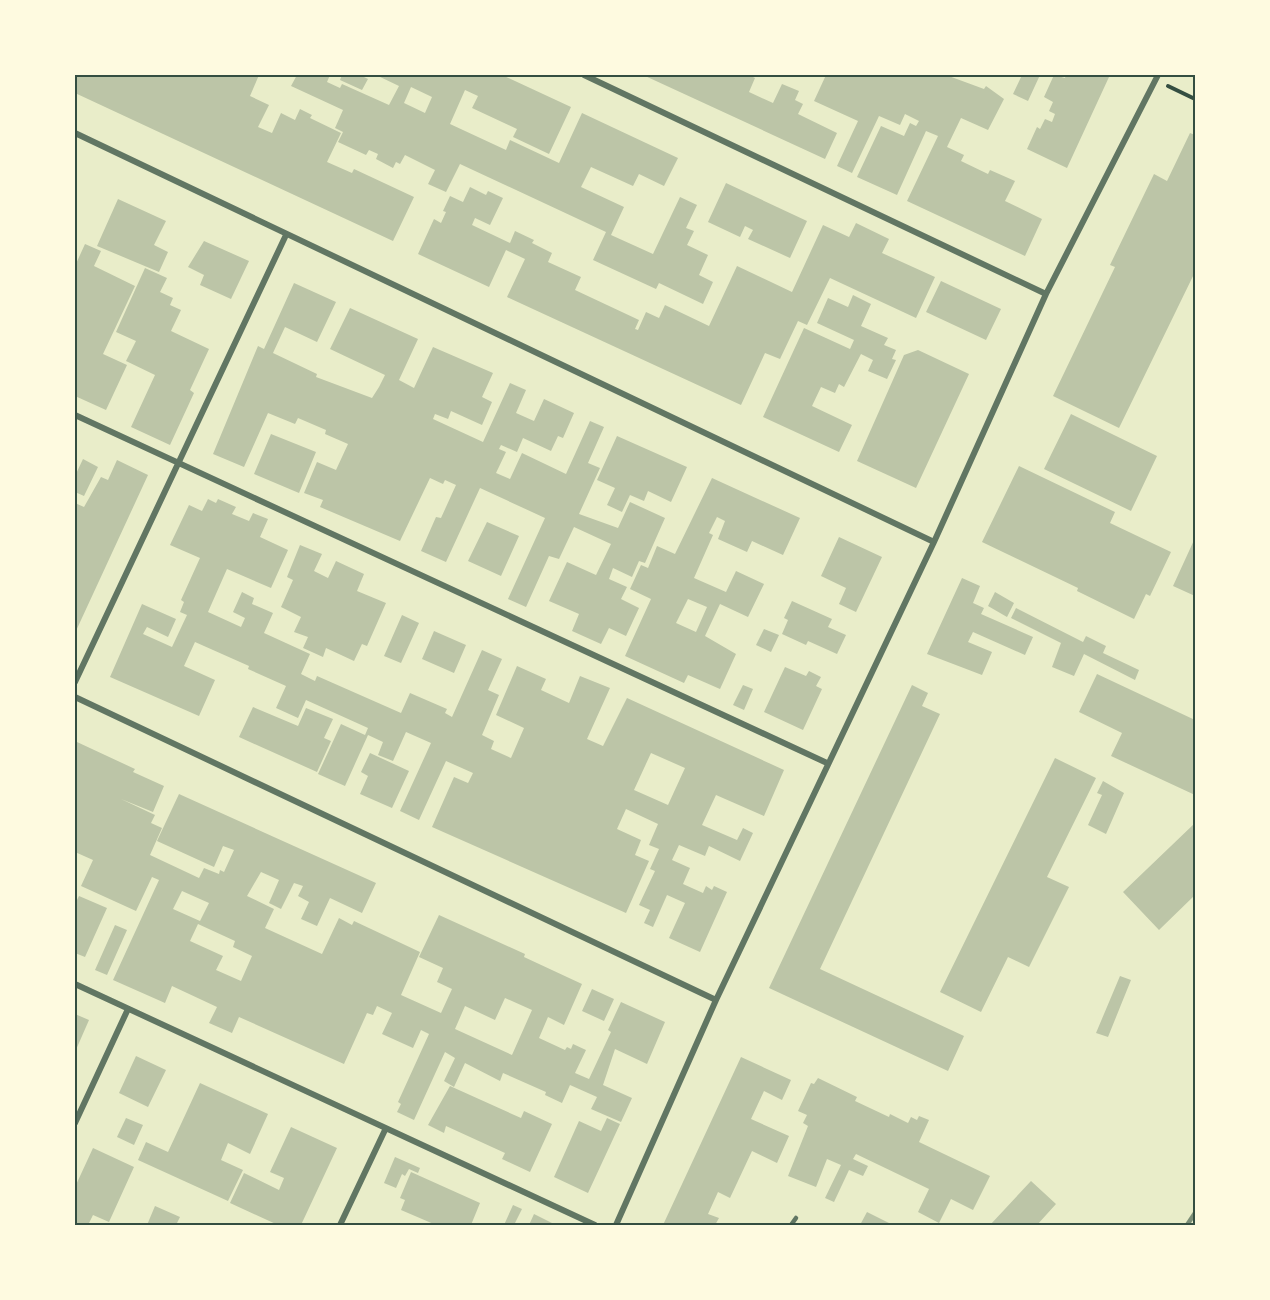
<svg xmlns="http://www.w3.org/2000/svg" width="1270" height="1300" viewBox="0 0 1270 1300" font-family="Helvetica,sans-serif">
	<rect width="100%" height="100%" fill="#e9edc9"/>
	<!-- building -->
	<path fill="#bcc5a7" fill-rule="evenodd" d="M75,75H259L250,96L269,105L258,127L272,133L281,113L295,120L300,109L312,115L310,118L341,133L327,162L352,173L354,169L414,197L393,241L75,93Z
		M297,75H330L327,82L340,88L342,84L389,105L399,86L376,75H502L571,107L549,154L513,137L517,129L472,108L478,96L465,90L450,124L506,150L510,140L559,163L582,113L678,158L664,186L639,174L633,186L591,167L581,187L624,207L611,235L653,254L680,197L697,205L686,228L694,231L687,245L708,255L699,275L713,282L703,304L659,283L656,289L593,260L606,232L460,164L446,192L428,184L435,170L405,155L400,164L396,162L393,168L376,159L378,154L369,150L366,155L338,142L343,132L335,128L343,110L291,86ZM411,87L432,97L425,113L404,103Z
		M342,75H360L368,79L362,90L340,80Z
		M643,75H749L755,78L749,92L773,103L782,84L799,91L795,100L803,104L798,114L837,133L825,159Z
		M826,75H946L984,89L986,86L1004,99L988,130L961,118L947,147L964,155L961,161L988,174L990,170L1015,181L1005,201L1042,219L1025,256L907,201L938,136L926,131L897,195L857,177L881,126L904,136L910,123L916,126L919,121L905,114L900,125L879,116L852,173L837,166L858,121L814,101Z
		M1022,75H1040L1028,101L1013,94Z
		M1054,75L1065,78L1066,75L1109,77L1067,168L1027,149L1037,127L1040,129L1045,119L1052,122L1055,114L1049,111L1053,102L1044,97Z
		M1190,133L1195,135V272L1119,428L1053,396L1115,267L1110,265L1154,174L1167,181Z
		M726,183L807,221L790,258L748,239L753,230L745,226L740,237L708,222Z
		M470,187L486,195L488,191L503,198L490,225L475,218L472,225L510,243L515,231L534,240L532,243L552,253L548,262L581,277L575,290L639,320L635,329L638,330L646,312L659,318L665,305L709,326L737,266L792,292L823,225L849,237L856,223L889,239L882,253L935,277L916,318L830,278L807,325L798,321L780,359L765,353L741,405L507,297L525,259L506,250L489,287L418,254L434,219L441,223L446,212L443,211L450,196L463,202Z
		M118,199L166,221L154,245L168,252L159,272L97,246Z
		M204,241L249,261L231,299L200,285L204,275L188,267Z
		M85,244L101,251L94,266L135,286L103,354L127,365L106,410L75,396V266Z
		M145,268L167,278L160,292L173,298L170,305L181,310L171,331L209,349L190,390L194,393L170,445L131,427L155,375L126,361L136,341L116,332Z
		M941,281L1001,309L986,340L926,312Z
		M294,283L336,302L317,342L285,327L273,353L317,374L316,377L372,398L379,387L385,375L330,349L350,308L418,339L399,380L414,388L433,347L493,373L482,397L492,402L482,425L451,411L448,419L435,414L433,419L483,442L510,383L526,390L516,413L534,421L544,399L574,413L563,438L558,436L551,451L523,438L517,452L501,445L499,449L506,452L496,473L510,479L522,453L566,474L590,421L604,427L588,463L600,468L579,514L618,528L630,502L665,518L645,563L639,561L632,577L613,568L609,579L627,587L621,599L639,608L626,636L609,628L601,644L572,631L579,614L549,601L567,562L596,575L611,544L574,527L559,559L549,556L526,607L508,599L545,518L480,488L446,562L421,551L436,517L441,518L456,485L445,480L443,484L430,478L400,541L320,507L323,500L304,493L317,462L336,470L348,444L325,434L326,430L298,418L295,424L268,413L244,467L213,454L258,346L264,349Z
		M853,295L871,304L861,326L888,338L884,345L896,350L892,359L896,360L887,379L868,371L873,360L861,354L844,387L839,384L835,393L821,387L812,406L852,425L839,452L763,417L804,328L850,349L854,340L817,323L828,298L848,307Z
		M918,350L969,374L916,488L857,461L904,355Z
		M1071,414L1157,456L1131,511L1044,469Z
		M271,434L316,452L299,493L254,474Z
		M617,436L687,467L671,502L648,491L644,501L630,495L622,512L607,505L615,488L597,480Z
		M83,459L98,467L84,496L75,492V476Z
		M117,460L148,475L75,633V503L84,507L101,477L108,480Z
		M1019,466L1115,512L1110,523L1171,552L1150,596L1146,594L1134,619L1077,591L1078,588L982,542Z
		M712,478L800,518L783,555L752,541L747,552L718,539L725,521L717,517L709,533L713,535L694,578L726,592L736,571L764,584L748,617L720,604L705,636L736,654L720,689L688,675L684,683L625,656L651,599L630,589L641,565L648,568L657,546L675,554ZM688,599L707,607L696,632L676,623Z
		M208,499L216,503L218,499L236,507L232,514L249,521L253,513L268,519L260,537L288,550L271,588L227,569L208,612L241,627L245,618L233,612L242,592L254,598L252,604L273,613L264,633L310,654L301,674L315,681L317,676L401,713L410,693L447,709L445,713L452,717L482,650L502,659L488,690L499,695L482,735L494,741L491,749L511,758L524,728L496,715L517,666L546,679L541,690L569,703L580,676L610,688L587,739L603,746L627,698L784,770L764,816L716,795L702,825L737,840L743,828L753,833L740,861L709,846L705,856L679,845L672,860L690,868L683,884L703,893L706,886L712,890L714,886L727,892L700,952L669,938L685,903L667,895L653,927L644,923L650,910L639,905L655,871L650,869L659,849L649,845L658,824L626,809L617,829L641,840L635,855L649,861L626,913L432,827L454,777L468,783L473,773L446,761L419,820L400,811L431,743L406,732L393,761L378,755L383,742L368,735L345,786L318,774L341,724L365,735L368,728L306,700L298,718L276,708L286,686L248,669L249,666L195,642L184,666L215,680L199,716L110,677L142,604L176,619L168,637L147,627L143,634L172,647L187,615L180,612L184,602L181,600L200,558L170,545L189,505L202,511ZM651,753L685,768L668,805L634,790Z
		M487,522L519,536L501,576L468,561Z
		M839,537L882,557L856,612L839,604L846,588L821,576Z
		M1195,538V596L1173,586Z
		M300,545L322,554L314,571L328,578L336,561L364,574L357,591L386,603L367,646L362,644L354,661L326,648L323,657L303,648L308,637L294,632L301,617L281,607L293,580L287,577Z
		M962,578L980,586L973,603L984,608L981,614L1033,637L1025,655L973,632L968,642L992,652L982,675L927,654Z
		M995,592L1014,603L1007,617L988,606Z
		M792,601L832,619L828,627L846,635L837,654L808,641L806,645L782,634L788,620L784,618Z
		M1016,608L1083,642L1086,636L1106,646L1103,653L1139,670L1135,680L1084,654L1074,676L1052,667L1061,643L1011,618Z
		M402,615L419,623L401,663L384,656Z
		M764,629L779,635L771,652L756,645Z
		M434,631L466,645L454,673L422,659Z
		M785,667L806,676L809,671L821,677L816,686L822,689L803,730L764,712Z
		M1097,674L1195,720V795L1111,756L1122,733L1079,712Z
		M743,685L753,689L744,710L733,705Z
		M912,685L928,693L922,706L940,714L820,969L964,1036L948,1071L769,988Z
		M253,707L298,726L306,708L333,719L324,738L331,741L317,772L239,737Z
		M77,742L135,769L133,772L164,786L153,812L121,799L155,815L151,823L162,828L150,855L199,878L204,868L219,874L220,870L224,872L234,850L223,846L214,867L157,841L179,794L376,883L362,913L330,898L317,926L301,919L309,902L298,896L303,886L294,883L281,909L269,903L279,880L261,872L247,896L274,909L265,928L322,954L339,918L352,925L354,921L420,952L401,995L441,1013L452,989L437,982L443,968L419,957L439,915L525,954L524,957L582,984L564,1025L548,1017L539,1038L565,1050L567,1047L571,1049L573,1044L586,1050L575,1073L589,1079L611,1032L608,1030L621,1002L665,1022L647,1064L615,1049L603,1085L632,1098L621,1122L591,1109L597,1097L570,1085L562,1103L545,1095L546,1092L503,1073L500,1081L465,1063L454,1087L444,1081L455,1058L445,1052L414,1120L397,1112L401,1104L398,1102L429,1034L421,1030L413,1048L382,1034L392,1013L377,1006L373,1015L367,1013L344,1064L239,1017L232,1033L209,1023L217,1007L172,986L165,1003L113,980L159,880L152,877L136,911L81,886L93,860L75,852ZM182,891L209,903L200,921L173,909ZM198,924L235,941L233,947L252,956L241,981L216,970L223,956L190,941ZM505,998L532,1010L512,1055L455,1029L465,1006L495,1020Z
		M370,753L409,771L392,808L360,794L368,776L361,772Z
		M1055,758L1096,778L1047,877L1069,887L1029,967L1008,957L981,1012L940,992Z
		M1103,781L1124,793L1106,834L1088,825L1102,795L1097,793Z
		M1195,823V895L1159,930L1123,892Z
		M79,896L107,908L85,957L75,953V904Z
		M115,925L127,930L107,975L95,970Z
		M1120,976L1131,980L1108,1037L1096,1033Z
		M592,989L614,999L604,1021L582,1011Z
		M75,1014L89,1020L75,1052Z
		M136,1056L166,1070L148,1107L119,1093Z
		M741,1057L791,1080L782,1100L764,1091L751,1119L789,1136L777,1163L752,1151L730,1198L718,1192L708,1214L719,1218L715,1225H663Z
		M818,1078L857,1097L855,1101L889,1117L890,1114L908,1123L911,1117L917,1120L919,1116L929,1120L919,1142L990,1176L973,1210L951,1199L939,1223L918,1212L929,1189L856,1154L853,1159L868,1166L863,1176L849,1170L834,1202L825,1198L841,1165L827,1159L816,1187L788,1176L808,1126L803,1123L807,1115L798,1111L811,1083L814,1084Z
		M200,1083L268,1114L250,1154L228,1143L221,1160L243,1170L228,1201L138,1160L146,1142L168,1152Z
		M450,1086L521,1118L524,1111L552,1124L530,1172L502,1159L505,1153L446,1126L444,1133L428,1125Z
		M126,1118L143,1125L134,1145L117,1137Z
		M607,1118L620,1124L588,1193L554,1177L579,1121L601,1131Z
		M291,1127L337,1148L301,1225H278L230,1203L244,1173L279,1190L284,1178L270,1172Z
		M93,1148L134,1167L109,1222L93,1215L88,1225H75V1187Z
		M395,1157L420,1168L418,1173L409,1169L405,1176L402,1174L396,1188L384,1183Z
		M411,1172L480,1203L471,1225H436L401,1210L405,1200L400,1198Z
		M1031,1181L1056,1204L1037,1225H990Z
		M513,1205L522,1209L514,1225H504Z
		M155,1206L180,1217L176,1225H147Z
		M867,1212L893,1225H860Z
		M534,1214L556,1225H529Z"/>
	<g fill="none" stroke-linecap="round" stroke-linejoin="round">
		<!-- path -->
		<path stroke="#344e41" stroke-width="4" d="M1168,86L1195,99"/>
		<!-- service -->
		<path stroke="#617663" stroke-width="4.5" d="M791,1225L796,1218"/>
		<!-- minor -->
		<path stroke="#617663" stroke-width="6" d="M584,75L1046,294
			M75,133L934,542
			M75,415L827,763
			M75,682L286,235
			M75,697L716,1000
			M75,984L595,1225
			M75,1123L128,1009
			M340,1225L385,1130
			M616,1225L716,1000L934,542L1046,294L1158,75"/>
		<!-- rail -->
		<path stroke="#7c8e77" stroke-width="4.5" d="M1187,1225L1195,1213"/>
	</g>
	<!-- border -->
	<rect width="1270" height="1300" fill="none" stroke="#fefae0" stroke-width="153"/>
	<rect x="76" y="76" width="1118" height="1148" fill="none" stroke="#344e41" stroke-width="2"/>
</svg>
